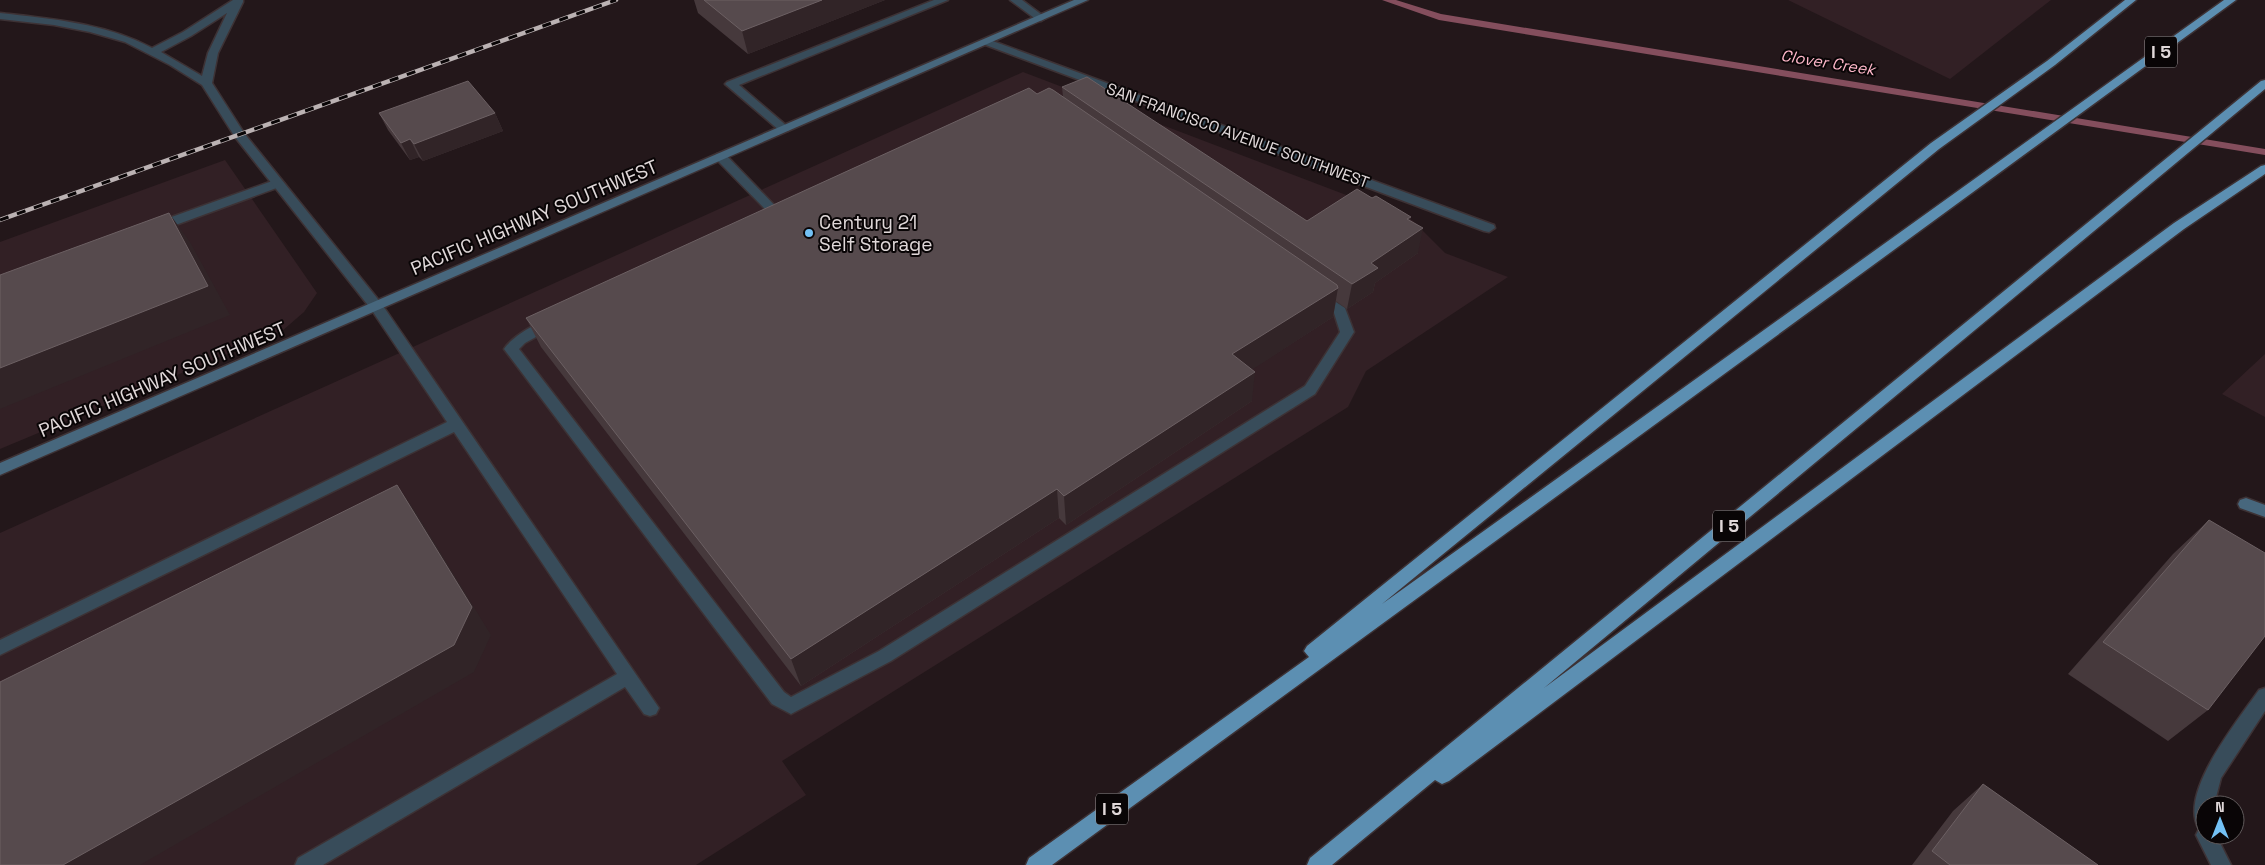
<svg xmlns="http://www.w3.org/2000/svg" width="2265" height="865" viewBox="0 0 2265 865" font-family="'Space Grotesk',sans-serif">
	<rect width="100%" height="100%" fill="#23171a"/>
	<!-- built -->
	<path fill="#322025" d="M1788,0H2051L1950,79Z
		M1023,72L1412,220L1445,253L1508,277L1366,371L1348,407L782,761L806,795L696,865H0V533Z
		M225,160L317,293L304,312L282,331L0,449V242Z
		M2265,354V417L2222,394Z"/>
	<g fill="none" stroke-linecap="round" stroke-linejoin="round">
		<!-- stream -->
		<path fill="#844e5d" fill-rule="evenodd" d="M1382,0H1396L1441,14L2265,149V155L1439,20Z"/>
		<defs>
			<path id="lane" d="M934,0H948L739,85L788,127L790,129L788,131H780L725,84L727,82Z
				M1010,0H1022L1046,18L1041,21L1037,20Z
				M987,39L1494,225L1495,228L1489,232L1484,231L983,44L982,42Z
				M721,153L725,154L779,210L767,224H759L757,221L766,210L717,160L715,157L717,154Z
				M278,179L284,183L282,186L162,230L157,231L151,227L152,224Z
				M1319,291L1345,308L1354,332L1315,394L891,661L791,714L772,704L504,349C511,338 543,316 556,320L558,323L556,326L525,343L519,349L784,692L791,697L879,651L1305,386L1340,332L1334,313L1312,296Z
				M376,301L381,303L659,708L656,714L650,716L644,714L625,687L323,865H295L298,858L617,674L454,432L0,655V640L447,422L369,306Z"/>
			<path id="street" d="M233,0H243V2L218,53L212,83L244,133L381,303L383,306L381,309H371L235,137L202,85L170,65L125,42L90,32L54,25L0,19V13C52,19 105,23 152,48L183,32ZM227,13L208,53L202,76L161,52L191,36Z
				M2265,688V711L2221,778L2214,805H2205V835H2216L2231,865H2211L2196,835L2199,829C2177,794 2239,719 2259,690Z"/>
			<path id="secondary" d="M1074,0H1088L0,475V463Z
				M2246,498L2265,505V517L2240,508L2238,504L2240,500Z"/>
			<path id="highway" d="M2125,0H2136L2055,65L1939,149L1382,604L2224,0H2236L1052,865H1026L1029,858L1309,657L1304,651L1307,646L1931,143L2047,61Z
				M2265,80V89L1544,688L2174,223L2261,166L2265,165V174L2184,229L1449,781L1442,784L1435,780L1332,865H1307L1310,858L2261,81Z"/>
		</defs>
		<!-- lane casing -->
		<use href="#lane" stroke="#3d3235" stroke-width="3"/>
		<!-- street casing -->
		<use href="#street" stroke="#3d3235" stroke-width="3"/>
		<!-- secondary casing -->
		<use href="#secondary" stroke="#3d3235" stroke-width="3"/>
		<!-- highway casing -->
		<use href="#highway" stroke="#3d3235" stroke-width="3"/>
		<!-- lane -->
		<use href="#lane" fill="#384c5a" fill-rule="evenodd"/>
		<!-- street -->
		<use href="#street" fill="#384c5a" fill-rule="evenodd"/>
		<!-- secondary -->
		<use href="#secondary" fill="#47677d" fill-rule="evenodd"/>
		<!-- highway -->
		<use href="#highway" fill="#5c8fb2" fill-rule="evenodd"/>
		<defs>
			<path id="rail" d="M0,220L616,0"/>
		</defs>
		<!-- rail casing -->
		<use href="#rail" stroke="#bbb2b3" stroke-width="4.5"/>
		<!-- rail -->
		<use href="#rail" stroke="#090506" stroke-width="3" stroke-dasharray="9" stroke-linecap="butt"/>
	</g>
	<!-- wall -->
	<path fill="#46393c" d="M694,0H885L748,54L698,13Z
		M1062,87L1307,221H1410L1418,253L1375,283L1373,292L1347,309L1336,301L1333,317L1252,369V401L1066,525L1059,518L801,686L541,347L526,318L1037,94L1063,97Z
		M379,113H495L503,131L423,161L419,157L410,160L388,130Z
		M2209,520L2208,710L2168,741L2068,674L2173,554Z
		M1983,784L2098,865H1912L1953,811Z"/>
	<!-- shaded-wall -->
	<path fill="#312427" d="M822,0H885L748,54L742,31Z
		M495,113L503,131L423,161L414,144Z
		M410,139L419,157L410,160L401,143Z
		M169,213L190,242L230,315L0,409V368Z
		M1411,217L1406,240L1423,228L1418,253L1375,283L1373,292L1347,309L1352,284L1371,263L1407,219Z
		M1338,288L1333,317L1230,384L1232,354Z
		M1255,372L1252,401L1066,525L1064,496Z
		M397,485L417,514L491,635L474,672L140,865H63Z
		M1057,489L1059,518L801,686L791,659Z"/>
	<!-- building -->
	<path fill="#564a4d" stroke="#6c6063" d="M704,0H822L742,31Z
		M1087,77L1307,221L1357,189L1372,198L1376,196L1411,217L1407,219L1423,228L1371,263L1378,268L1352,284L1062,87Z
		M468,81L495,113L414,144L410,139L401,143L379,113Z
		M1029,88L1037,94L1049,88L1053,90L1337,285L1338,288L1232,354L1255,372L1064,496L1057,489L791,659L526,318Z
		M169,213L208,286L0,368V275Z
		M397,485L472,607L454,645L63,865H0V682Z
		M2209,520L2265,553V636L2208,710L2103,642Z
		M1983,784L2098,865H1950L1932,851Z"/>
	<!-- markers -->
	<circle fill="#73c1f5" stroke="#090506" stroke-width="2" cx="809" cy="233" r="5"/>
	<g text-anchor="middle" stroke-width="4" stroke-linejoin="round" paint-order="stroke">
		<!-- far-water labels -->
		<g font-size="16" font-style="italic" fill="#feb7c9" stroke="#090506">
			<text transform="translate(1828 62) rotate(9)" y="6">Clover Creek</text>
		</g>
		<!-- far-street labels -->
		<g font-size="16" fill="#e0d8d9" stroke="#090506">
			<text transform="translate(1238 135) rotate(20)" y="6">SAN FRANCISCO AVENUE SOUTHWEST</text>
		</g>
		<!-- shield labels -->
		<g fill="#090506" stroke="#a0999a" stroke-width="1">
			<rect x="2145" y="36.5" width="32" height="31" rx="4"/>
			<rect x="1713" y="510.5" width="32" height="31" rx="4"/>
			<rect x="1096" y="793.5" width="32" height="31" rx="4"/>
		</g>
		<g font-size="18" font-weight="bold" fill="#e0d8d9">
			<text x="2161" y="58">I 5</text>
			<text x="1729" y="532">I 5</text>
			<text x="1112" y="815">I 5</text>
		</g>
		<!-- street labels -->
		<g font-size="19" fill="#e0d8d9" stroke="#090506">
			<text transform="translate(534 217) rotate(-23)" y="7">PACIFIC HIGHWAY SOUTHWEST</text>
			<text transform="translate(162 379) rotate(-23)" y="7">PACIFIC HIGHWAY SOUTHWEST</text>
		</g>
		<!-- poi labels -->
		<g font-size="19" fill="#e0d8d9" stroke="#090506" text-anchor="start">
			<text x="819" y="229">Century 21<tspan x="819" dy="22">Self Storage</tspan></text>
		</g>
	</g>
	<!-- north arrow -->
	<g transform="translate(2220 820)"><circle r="24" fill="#090506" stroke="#5f595a"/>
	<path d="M0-4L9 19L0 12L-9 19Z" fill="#73c1f5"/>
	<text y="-8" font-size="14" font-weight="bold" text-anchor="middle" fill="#e0d8d9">N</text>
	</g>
</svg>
